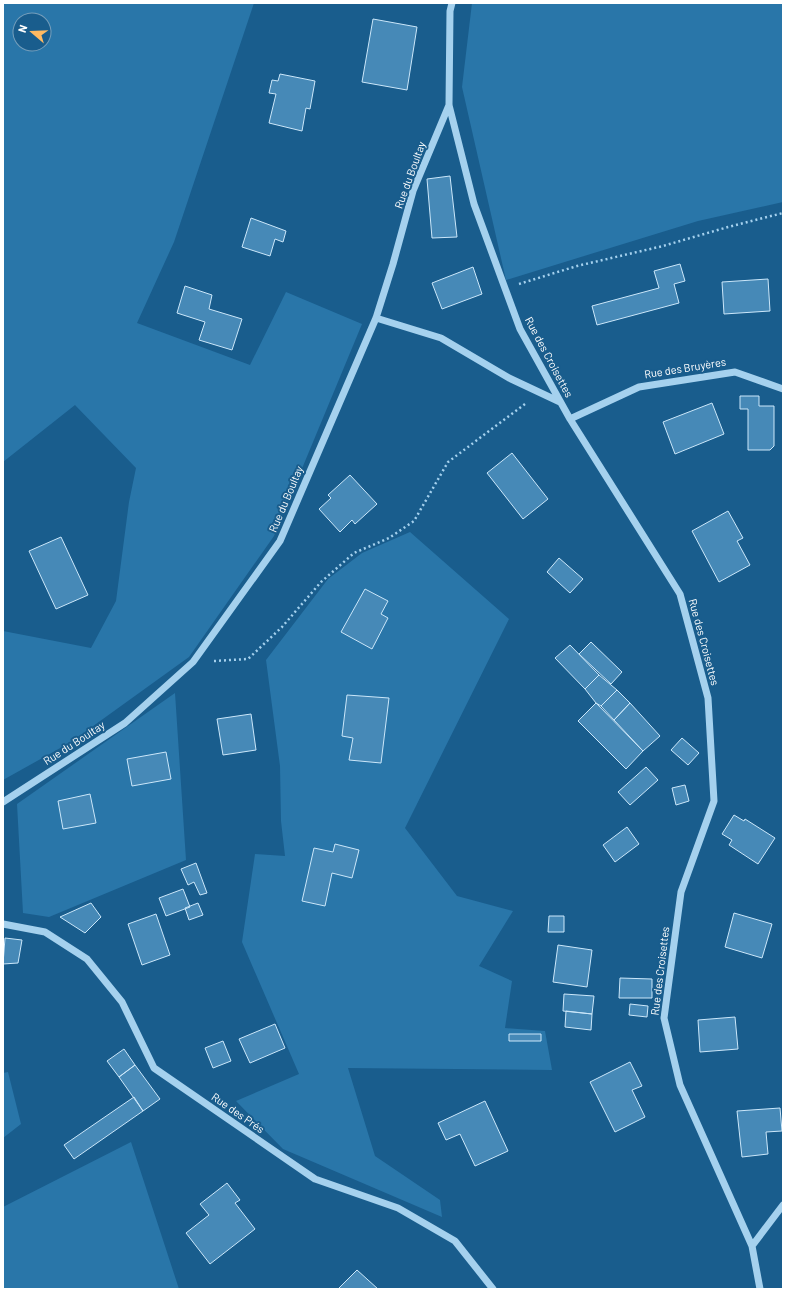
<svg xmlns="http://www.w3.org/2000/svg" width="786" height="1292" viewBox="0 0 786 1292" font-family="Barlow,sans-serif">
	<rect width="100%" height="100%" fill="#195d8d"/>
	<!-- green -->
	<path fill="#2976a9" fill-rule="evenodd" d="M3,3H254L174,242L137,323L250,365L286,292L362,324L274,536L189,657L71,742L3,780V631L91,648L116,601L129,502L136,468L75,405L3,462ZM20,20H44V44H20Z
		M472,3H783V202L698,221L506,280L462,87Z
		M410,532L509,619L405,828L457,896L513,911L479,966L512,981L505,1028L545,1031L552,1070L348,1068L375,1156L440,1200L442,1217L283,1149L236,1101L299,1074L242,942L255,854L285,856L281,821L280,766L266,660L328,579L362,553Z
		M175,693L186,860L49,917L23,913L17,804Z
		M8,1072L21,1124L3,1138V1073Z
		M131,1142L179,1289H3V1207Z"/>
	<!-- building -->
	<path fill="#4689b7" stroke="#cbe7fa" d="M373,19L417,27L407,90L362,82Z
		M280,74L315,81L310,109L306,108L302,131L269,123L276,94L269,93L272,80L278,81Z
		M450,176L457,237L432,238L427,179Z
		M251,218L286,231L283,242L275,239L270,256L242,247Z
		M680,264L685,281L674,284L679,303L597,325L592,306L659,288L654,271Z
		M473,267L482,294L442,309L432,283Z
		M768,279L770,311L724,314L722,282Z
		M185,286L212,295L209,309L242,319L232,350L199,340L205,322L177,313Z
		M740,396H759V406H774V446L770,450H748V409H740Z
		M712,403L724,434L675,454L663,422Z
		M512,453L548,499L523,519L487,473Z
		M350,475L377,504L355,524L352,520L340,532L319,509L331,498L328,495Z
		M728,511L743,538L737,541L750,565L719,582L692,531Z
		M61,537L88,595L56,609L29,551Z
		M559,558L583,579L570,593L547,572Z
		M365,589L388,601L381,614L388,618L372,649L341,632Z
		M591,642L622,672L611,684L579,654Z
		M570,645L599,675L585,689L555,658Z
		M599,675L617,690L601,706L596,703L585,689Z
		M617,690L630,703L614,720L601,706Z
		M347,695L389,698L381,763L349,760L353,738L342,736Z
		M596,703L643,751L626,769L578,721Z
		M630,703L660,736L643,751L614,720Z
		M251,714L256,750L223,755L217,719Z
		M682,738L699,753L688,765L671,750Z
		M166,752L171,779L132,786L127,759Z
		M646,767L658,780L630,805L618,792Z
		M685,785L689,801L676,805L672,788Z
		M90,794L96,823L63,829L58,801Z
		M734,815L744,821L745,819L775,838L758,864L729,845L732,840L722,834Z
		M627,827L639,844L615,862L603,845Z
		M335,844L359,850L352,878L332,873L325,906L302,901L314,848L333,852Z
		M196,863L207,893L200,895L194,882L188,885L181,869Z
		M183,889L190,907L166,916L159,898Z
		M91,903L101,917L85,933L60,917Z
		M198,903L203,915L189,920L185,908Z
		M734,913L772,924L762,958L725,947Z
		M156,914L170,955L142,965L128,924Z
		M549,916H564V932H548Z
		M5,938L22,940L18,963L3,964Z
		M558,945L592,950L587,987L553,982Z
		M620,978L652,979V998H619Z
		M564,994L594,996L592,1014L563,1011Z
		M630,1004L648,1006L647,1017L629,1015Z
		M566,1011L592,1014L591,1030L565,1027Z
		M735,1017L738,1049L700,1052L698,1020Z
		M275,1024L285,1048L250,1063L239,1039Z
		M509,1034H541V1041H509Z
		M223,1041L231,1061L213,1068L205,1048Z
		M124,1049L135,1065L119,1077L107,1061Z
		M630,1062L642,1086L632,1090L645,1117L615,1132L590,1082Z
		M135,1065L160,1099L143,1111L119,1077Z
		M134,1097L143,1111L74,1159L64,1145Z
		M485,1101L508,1151L475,1166L460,1134L446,1140L438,1123Z
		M780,1108L782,1131L766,1132L768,1154L742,1157L737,1111Z
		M227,1183L240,1200L235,1203L255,1229L210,1264L186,1233L209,1215L200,1204Z
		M357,1270L378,1289H338Z"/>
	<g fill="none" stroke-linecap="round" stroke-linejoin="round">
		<!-- path -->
		<path stroke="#a5d1ee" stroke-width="2.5" stroke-dasharray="2 3" stroke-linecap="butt" d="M519,284L577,266L663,246L728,227L783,213
			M214,661L248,659L282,627L321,582L354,553L389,538L414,521L448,462L525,404"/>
		<!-- minor -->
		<path stroke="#a5d1ee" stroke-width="7" d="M452,3L450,11L449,105L474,204L520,329L570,419L680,594L708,698L714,801L681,892L664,1018L680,1085L752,1246L760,1289
			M376,318L441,338L509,378L560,402
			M570,419L639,387L735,372L783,389
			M3,802L125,723L193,662L280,541L376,318L393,264L413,191L449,105
			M3,924L45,932L87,959L122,1002L154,1068L315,1179L398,1208L455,1241L493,1289
			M752,1246L783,1205"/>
	</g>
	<g text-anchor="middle" stroke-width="4" stroke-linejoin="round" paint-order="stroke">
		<!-- street labels -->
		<g font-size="11" fill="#fff" stroke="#195d8d">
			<text transform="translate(410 175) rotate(-70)" y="4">Rue du Boultay</text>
			<text transform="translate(549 357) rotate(62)" y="4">Rue des Croisettes</text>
			<text transform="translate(685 368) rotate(-9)" y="4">Rue des Bruyères</text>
			<text transform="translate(286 499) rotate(-67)" y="4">Rue du Boultay</text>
			<text transform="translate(704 642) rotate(75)" y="4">Rue des Croisettes</text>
			<text transform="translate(74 743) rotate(-33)" y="4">Rue du Boultay</text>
			<text transform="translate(660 971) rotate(-83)" y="4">Rue des Croisettes</text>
			<text transform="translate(238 1113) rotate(35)" y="4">Rue des Prés</text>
		</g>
	</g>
	<!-- border -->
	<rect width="786" height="1292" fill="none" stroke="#ffffff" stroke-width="8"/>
	<!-- north arrow -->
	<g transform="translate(32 32) rotate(289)"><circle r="19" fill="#195d8d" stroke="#759ebb"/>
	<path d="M0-3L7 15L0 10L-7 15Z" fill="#ffba62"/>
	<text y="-6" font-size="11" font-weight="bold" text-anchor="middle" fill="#ffffff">N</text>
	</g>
</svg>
